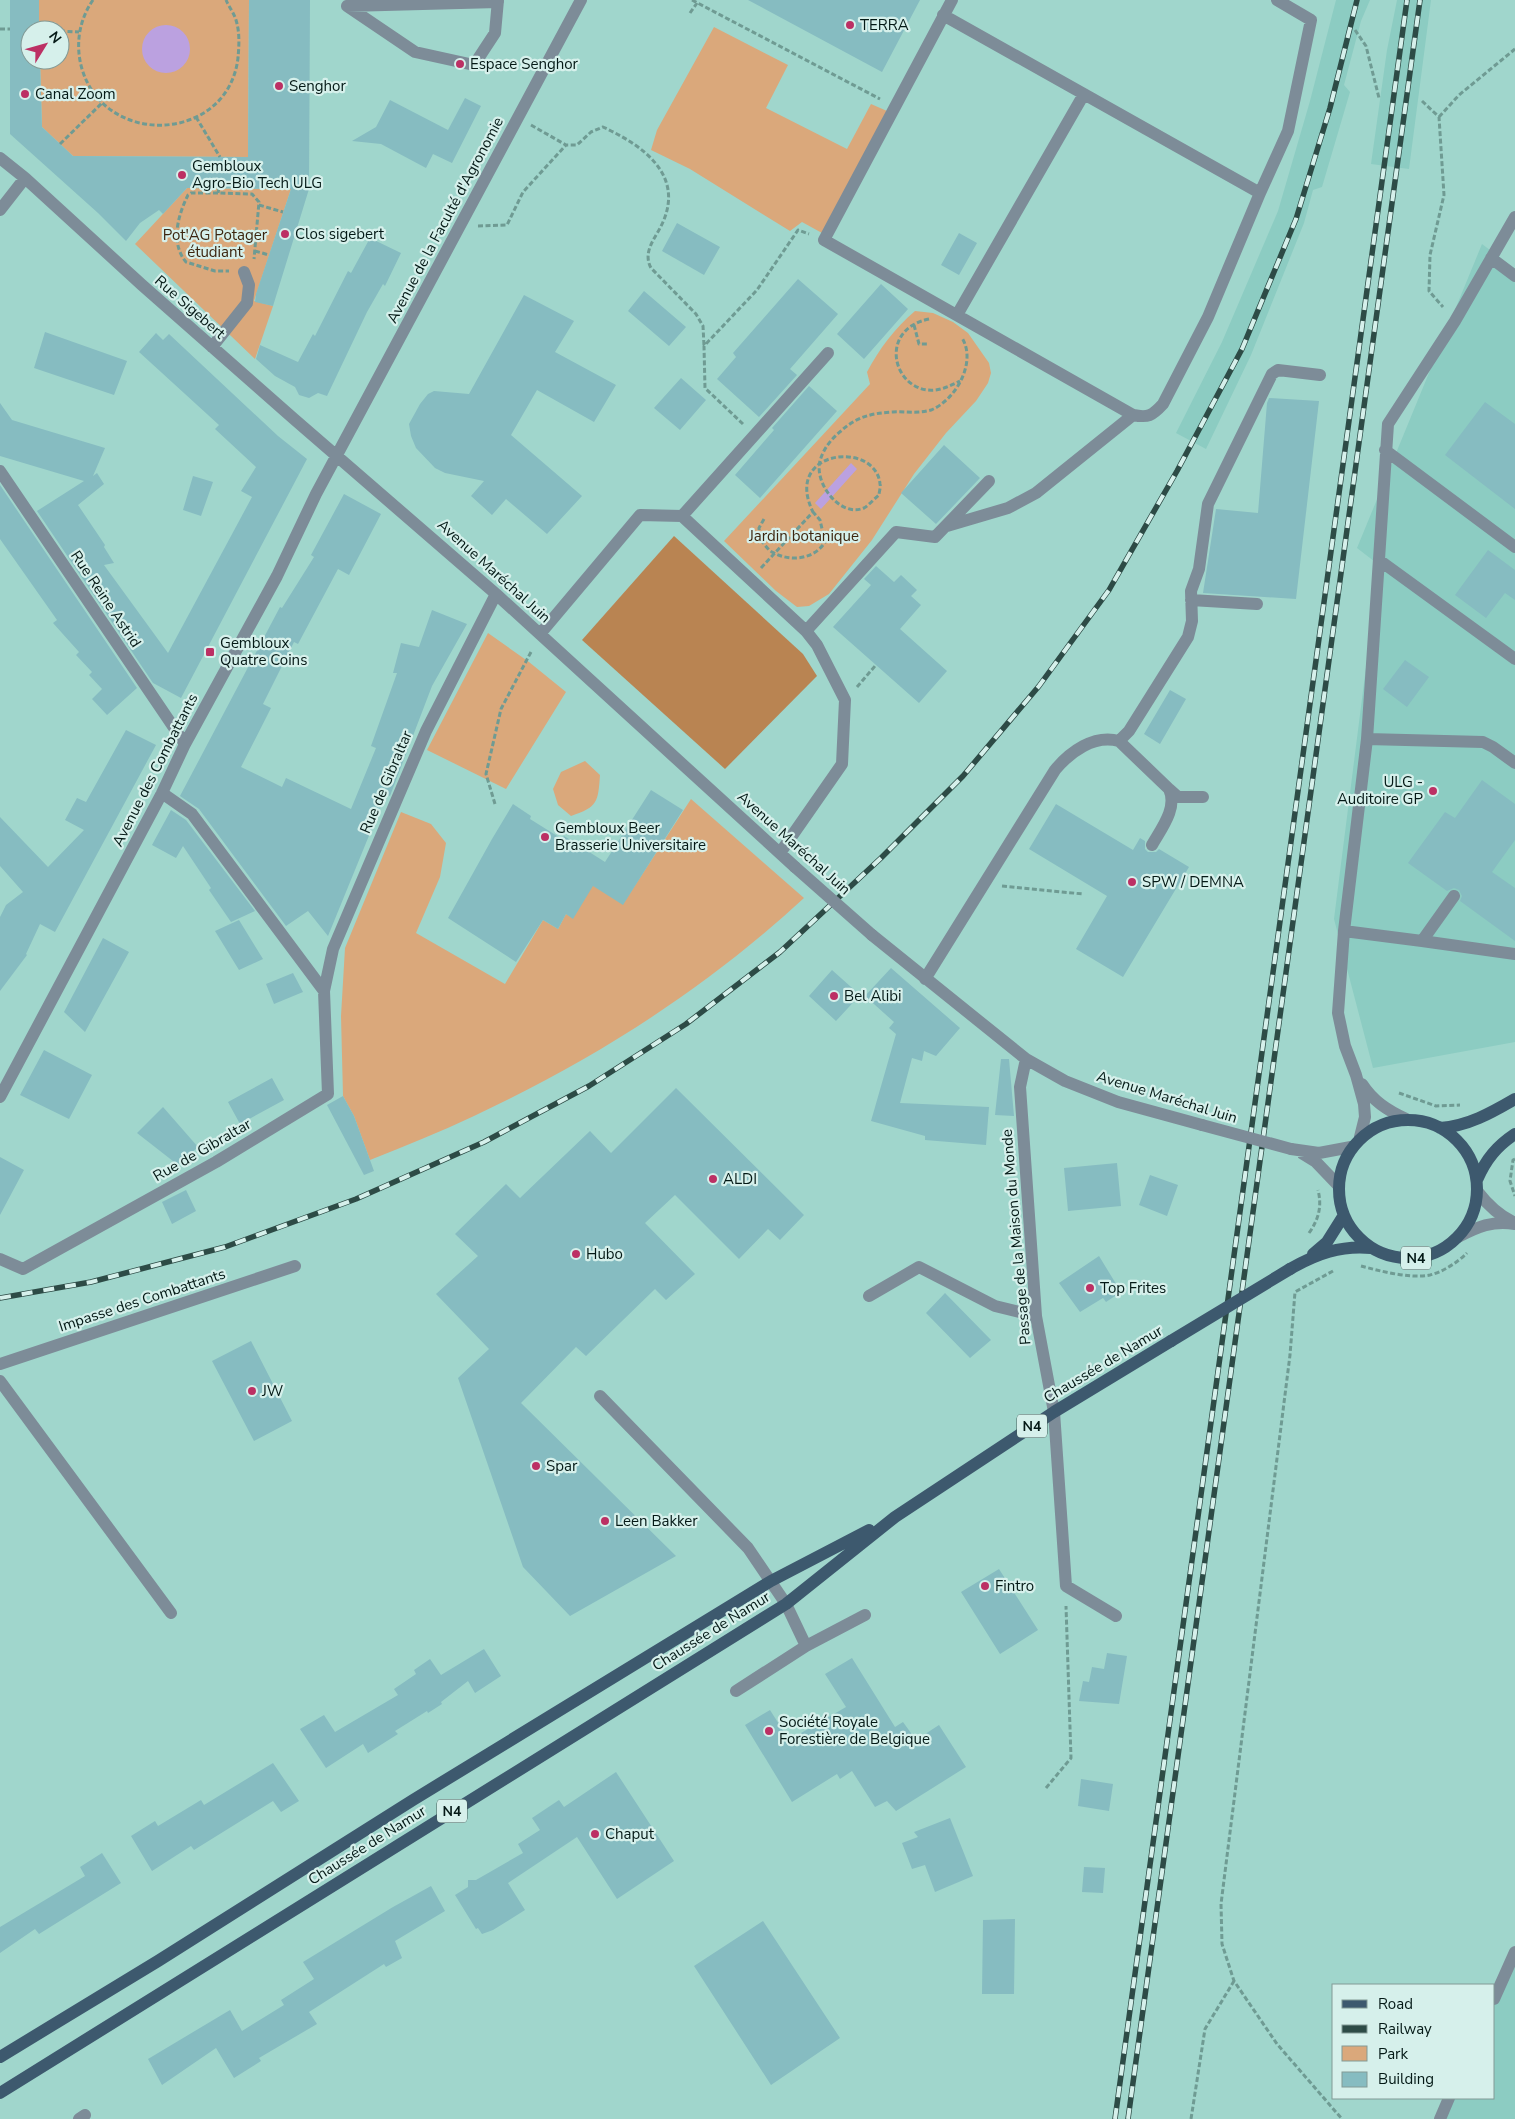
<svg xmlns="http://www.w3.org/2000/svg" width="1515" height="2119" viewBox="0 0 1515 2119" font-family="'Nunito Sans',sans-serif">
	<rect width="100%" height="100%" fill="#a0d6cc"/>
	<!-- built -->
	<path fill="#8cccc2" d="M1336,0H1370L1361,21L1344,85L1350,92L1322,187L1313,190L1304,223L1251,355L1206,449L1176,433L1222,342L1278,211L1310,101Z
		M1397,0H1431L1409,169L1371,164L1387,50Z
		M1482,244L1515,269V1042L1373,1068L1334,919L1379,565L1357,548Z
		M1515,1952V2119H1440L1449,2098H1494V1999Z"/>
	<!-- green -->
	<path fill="#daa87b" d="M39,0H249L248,157L73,156L42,127L40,60H60V30H39Z
		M714,27L788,65L766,108L847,149L871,104L887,111L822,233L802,222L790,231L690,169L651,150L657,130Z
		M187,188L291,189L254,301L273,306L255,359L135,244Z
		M915,311L933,313L953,322L968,333L989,363L991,373L988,383L976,401L946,433L914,474L872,540L829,594L809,606L797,607L776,591L724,541L870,384L867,372C879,349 895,328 915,311Z
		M488,633L529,662L566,692L506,789L427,750Z
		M585,761L600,775C598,802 598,807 571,816L558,805L553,789L561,772Z
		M691,799L804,898C707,988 594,1060 474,1116C440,1132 405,1146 370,1160L354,1116L343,1096L341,1016L345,948L401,812L431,824L446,843L440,877L416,933L505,984L543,920L558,929L566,914L573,918L591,884L623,904Z"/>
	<!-- forest -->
	<path fill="#b98452" d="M674,536L803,654L817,676L725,769L582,640Z"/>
	<!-- water -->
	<path fill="#bba1e0" d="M142 49a24 24 0 1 1 48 0a24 24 0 1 1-48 0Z
		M851,463L857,469L821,509L815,503Z"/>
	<!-- building -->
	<path fill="#86bcc1" d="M10,0H39V30H30V60H40L42,127L73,156L248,157L249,0H310L309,189L273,306L255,302L256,294L291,189L187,188L163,214L159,210L140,223L126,241L98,213L10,134Z
		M748,0H920L882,72Z
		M465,98L481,106L452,163L433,154L426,168L381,144L352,141L376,127L390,100L448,130Z
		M677,223L720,247L704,275L662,251Z
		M959,233L977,243L959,275L941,265Z
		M370,238L401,253L385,286L383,284L367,312L327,396L318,393L309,398L299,395L295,387L275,376L256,359L260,345L298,362L313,334L315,336L348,271L351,273Z
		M798,279L838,314L790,369L797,375L759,417L717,379L736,357L733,353Z
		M881,284L908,309L864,359L837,334Z
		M644,291L686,327L669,346L628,311Z
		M524,295L574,321L555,352L616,385L594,422L537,390L511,435L582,496L547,534L506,499L492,515L471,496L484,481L445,473L435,468L416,448L411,436L409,424L420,404L428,394L434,391L469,394Z
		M45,332L127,361L114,395L34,368Z
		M156,333L163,340L169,334L278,436L307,459L181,698L153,683L37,511L84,481L0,456V403L12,420L105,448L93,476L97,473L104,484L78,505L105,545L104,547L114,563L104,565L168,653L252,497L241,491L256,467L215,429L219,425L139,352Z
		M681,378L706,400L680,430L654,408Z
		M809,386L837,411L760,498L735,475L774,430L772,428Z
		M1269,398L1319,401L1296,599L1203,593L1216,509L1258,513L1267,403Z
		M1485,402L1515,424V509L1445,455Z
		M944,445L980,478L936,524L901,493Z
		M193,476L213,482L201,516L183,510Z
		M0,485L137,688L107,715L92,699L102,689L89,675L92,672L76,655L79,652L53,623L57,620L0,539Z
		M344,494L381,514L349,575L338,569L298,644L294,642L263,704L271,708L241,767L282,787L286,778L351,809L376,748L371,746L397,673H393L401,643L419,647L432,610L467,624L432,686L390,796L386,794L328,936L308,911L286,926L199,809L180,796L280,607L282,608L314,557L311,555Z
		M1488,550L1515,570V600L1505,593L1486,618L1455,595Z
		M876,566L894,582L901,575L917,590L911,596L921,605L900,629L947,671L919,703L833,627L871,585L864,579Z
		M1405,660L1429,677L1407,707L1383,689Z
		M1170,690L1186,699L1160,744L1144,734Z
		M126,730L156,745L55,932L40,924L26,954L27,955L0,991V917L6,905L23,892L0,866V817L48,867L84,830L65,820L77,798L86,802Z
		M1482,780L1515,804V840L1492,872L1515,888V941L1460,901L1462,896L1459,890L1454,888L1447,891L1408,863L1445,812L1455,818Z
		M651,790L683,810L623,905L593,886L573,919L566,914L558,929L543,920L516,962L448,918L492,839L513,804L531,816L530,819L562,839L564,836L605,862Z
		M1056,804L1133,850L1140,838L1145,841V849L1148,852H1156L1159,849L1189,867L1123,977L1076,949L1107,896L1029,849Z
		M171,810L186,820L255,911L231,922L209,890L211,888L183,846L176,858L152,845Z
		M239,920L263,959L239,970L215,931Z
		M103,938L129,952L85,1032L64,1012Z
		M891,968L960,1028L936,1056L924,1051L922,1061L912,1058L900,1103L989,1107L986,1145L925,1140V1136L871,1121L896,1034L889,1028L894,1022L865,996Z
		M832,970L860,995L836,1021L809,996Z
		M293,973L303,992L274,1004L266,984Z
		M44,1050L92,1075L69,1119L20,1095Z
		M1001,1059H1009L1014,1116L995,1115Z
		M272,1078L284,1100L240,1124L228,1102Z
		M676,1088L804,1215L780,1240L768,1229L739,1259L675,1195L645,1223L695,1274L666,1300L655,1289L586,1356L576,1347L521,1403L676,1556L570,1616L523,1567L458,1378L489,1349L436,1294L478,1256L455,1234L506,1184L520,1198L590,1131L611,1153Z
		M343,1096L354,1116L374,1171L364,1175L327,1105Z
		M163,1107L198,1147L178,1165L137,1133Z
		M0,1157L24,1170L0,1215Z
		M1117,1163L1121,1206L1068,1211L1064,1168Z
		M1150,1175L1178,1185L1167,1216L1139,1205Z
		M186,1190L196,1211L172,1224L162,1202Z
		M1099,1256L1121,1292L1106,1302L1103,1298L1080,1312L1059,1283Z
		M945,1293L991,1340L970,1358L926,1313Z
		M251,1341L292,1421L254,1441L212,1361Z
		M999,1569L1038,1630L1000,1654L961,1592Z
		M484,1649L501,1676L475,1693L468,1681L441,1702L442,1704L428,1713L427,1711L395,1731L398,1734L368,1753L363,1744L326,1768L300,1729L324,1715L335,1732L398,1695L394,1689L416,1674L414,1670L430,1659L441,1675Z
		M1107,1653L1127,1656L1119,1704L1079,1701L1083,1681L1089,1682L1092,1667L1104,1669Z
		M852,1658L895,1727L903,1722L916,1740L939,1725L966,1767L896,1811L887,1801L875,1807L852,1771L840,1779L837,1774L792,1802L745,1725L770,1710L789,1740L846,1707L825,1674Z
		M273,1763L299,1801L281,1812L273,1801L194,1850L191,1846L152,1871L131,1836L155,1821L158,1826L201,1800L204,1805Z
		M616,1772L674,1861L617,1899L577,1837L508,1883L525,1910L493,1930L482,1934L478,1928L476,1929L455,1895L468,1887V1880H476L523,1853L518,1844L540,1830L532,1818L559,1800L564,1807Z
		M1081,1779L1113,1784L1109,1811L1078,1806Z
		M950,1818L973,1876L935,1892L925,1865L912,1869L902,1843L918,1837L914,1832Z
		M102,1853L121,1883L39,1934L35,1929L0,1953V1927L85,1876L80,1867Z
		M1084,1867L1105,1868L1103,1893L1082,1892Z
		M431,1886L445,1911L395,1941L402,1958L386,1967L384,1964L309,2012L317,2024L259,2058L261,2061L234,2078L216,2048L162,2085L148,2059L230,2010L242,2031L284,2005L281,2000L314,1979L303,1962L393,1907Z
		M1015,1919L1014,1994H982L983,1920Z
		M763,1921L840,2038L771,2085L694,1966Z"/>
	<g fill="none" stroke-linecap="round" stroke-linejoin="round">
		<!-- path -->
		<path stroke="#6f9b93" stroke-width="3" stroke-dasharray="5 2.5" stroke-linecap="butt" d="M93,0C79,20 75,45 82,69C106,149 228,142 238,58C239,46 240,33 236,20C234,13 229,7 226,0
			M692,0L880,99
			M690,13L697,3
			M0,29H10
			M1355,30L1366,46L1379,98
			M60,31L79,32
			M1422,101L1439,117L1444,195L1430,255L1429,291L1443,307
			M196,117L220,157
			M1439,117L1459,95L1515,49
			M531,125L566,145H577L591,132L603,127C642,145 684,174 663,222C656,238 642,251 651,268L696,314L703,326L704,346
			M60,144L102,103
			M219,188L218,193L252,194L259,202L254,259
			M218,193H191L188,195C178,215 170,243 186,262L215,271H229
			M259,205L283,212
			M478,226L507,225L523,192L566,145
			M255,251L269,255
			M929,319C876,330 894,394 935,390C944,389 952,385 960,381
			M914,325L919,344H927
			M743,424L705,388L704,346L757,290L798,230L809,234
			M764,519L759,528L760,539C764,543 768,551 774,553C791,562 815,559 825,542L820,520L813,512
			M761,568L813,512C782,449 876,440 880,484C881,487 879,492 879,495C874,499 869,505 864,508C840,518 814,483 820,461C823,449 832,438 841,431C856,417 872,413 893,412C905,411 918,414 931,410C956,400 977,362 962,338
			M857,687L875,666
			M495,804L486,774L501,709L532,650
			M1002,886L1083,894
			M1399,1093L1436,1106L1460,1105
			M1515,1159L1513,1160L1510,1181L1515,1196
			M1309,1233C1319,1219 1322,1206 1318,1190
			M1361,1266C1380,1271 1410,1279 1430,1275C1443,1272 1458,1262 1467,1253
			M1333,1271L1295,1292L1290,1355L1221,1904L1222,1944L1234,1981L1277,2044L1342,2119
			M1046,1788L1071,1758L1066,1606
			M1191,2119L1205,2029L1234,1981"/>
		<!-- minor -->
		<path stroke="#7d8c98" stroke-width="12" d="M952,0L824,240L1133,415C1148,418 1152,416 1163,404L1208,317L1260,193
			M347,6L415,52L474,65L495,33L498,0
			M347,6L498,2
			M943,15L1260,193L1288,131L1311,20L1277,0
			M0,158L25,178L142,285L294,419L496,594L795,867
			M0,210L25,178
			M1491,258L1515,276
			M957,315L1084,94
			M212,347L247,303L249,285L244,272
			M1385,450L1515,547
			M0,471L185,744
			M682,516L806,631L817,645L845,700L842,764L780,853
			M947,526L1008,508L1036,493L1133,415
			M1379,560L1515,659
			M1191,600L1257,604
			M806,631L896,532L935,537L989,481
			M540,634L640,515L682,516L828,353
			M1367,739L1483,742L1493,747L1515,763
			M1119,741L1169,789C1178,808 1161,829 1152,845
			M1169,789L1178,797H1203
			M162,793L192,814L324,991
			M1344,931L1422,941L1454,896
			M872,935L1026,1059L1065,1081L1118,1102L1202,1125
			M1422,941L1515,954
			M925,979L1055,770C1070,752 1094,734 1119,741L1129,731L1188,637L1192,621L1191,591L1199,569L1208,504L1272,374L1278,370L1320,375
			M1026,1059L1020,1087L1036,1316L1054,1412L1066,1586L1116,1616
			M1362,1084C1373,1101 1387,1110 1406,1119
			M0,1097L162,793L185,744L277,576L316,494L581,0
			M1360,1137L1365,1117L1364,1104L1356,1075L1345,1046L1338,1013L1344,931L1367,739L1388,424L1455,321L1515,217
			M1291,1149L1319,1153L1351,1147
			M1303,1154L1316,1162L1338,1185
			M1477,1191C1487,1204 1498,1215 1513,1222
			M1458,1237C1477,1227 1493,1220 1515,1224
			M0,1259L23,1269L216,1162L328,1094L324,991L333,949L426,731L496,594
			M869,1296L919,1267L995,1306L1036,1316
			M0,1364L295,1266
			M0,1381L171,1613
			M600,1396L748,1548L786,1604L806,1646L865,1615
			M736,1691L806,1646
			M1494,1999L1515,1952
			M79,2119L85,2115
			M1440,2119L1449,2098"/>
		<!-- major -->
		<path stroke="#3d596e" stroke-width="12" d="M1339 1189a69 69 0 1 1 138 0a69 69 0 1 1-138 0Z
			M1440,1128C1468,1126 1491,1113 1515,1099
			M1477,1180C1486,1159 1497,1146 1515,1134
			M1313,1254L1327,1242L1344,1215
			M1290,1269C1316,1254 1341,1245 1371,1248
			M0,2057L158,1961L413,1800L771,1581L869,1530
			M0,2093L786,1604L895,1517L1054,1412L1171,1341"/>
		<defs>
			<path id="rail" d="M0,1298L91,1282L225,1247L356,1199L484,1142L589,1086L686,1024L780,952L881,858L963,776L1039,686L1109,590L1177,471L1242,349L1296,219L1330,108L1357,0
				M1115,2119L1407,0
				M1128,2119L1420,0"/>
		</defs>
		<!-- rail casing -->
		<use href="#rail" stroke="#2d4b46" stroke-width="5.5"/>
		<!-- rail -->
		<use href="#rail" stroke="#d6f0eb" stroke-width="4" stroke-dasharray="11" stroke-linecap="butt"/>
		<!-- minor-bridge -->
		<path stroke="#7d8c98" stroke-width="12" d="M795,867L872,935
			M1202,1125L1291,1149"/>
		<!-- major-bridge -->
		<path stroke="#3d596e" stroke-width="12" d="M1171,1341L1290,1269"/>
	</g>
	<!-- markers -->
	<g fill="#bc3064" stroke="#d6f0eb" stroke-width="2">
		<circle cx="850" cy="25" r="5"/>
		<circle cx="460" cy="64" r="5"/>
		<circle cx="279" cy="86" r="5"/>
		<circle cx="25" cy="94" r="5"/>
		<circle cx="182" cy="175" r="5"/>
		<circle cx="285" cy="234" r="5"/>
		<rect x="205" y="647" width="10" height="10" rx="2.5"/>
		<circle cx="1433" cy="791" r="5"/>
		<circle cx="545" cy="837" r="5"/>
		<circle cx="1132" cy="882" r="5"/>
		<circle cx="834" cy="996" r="5"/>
		<circle cx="713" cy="1179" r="5"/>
		<circle cx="576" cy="1254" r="5"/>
		<circle cx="1090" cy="1288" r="5"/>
		<circle cx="252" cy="1391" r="5"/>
		<circle cx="536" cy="1466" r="5"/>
		<circle cx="605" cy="1521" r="5"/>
		<circle cx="985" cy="1586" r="5"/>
		<circle cx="769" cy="1731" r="5"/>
		<circle cx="595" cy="1834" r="5"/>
	</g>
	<g text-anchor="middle" stroke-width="4.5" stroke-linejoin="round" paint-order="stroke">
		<!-- shield labels -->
		<g fill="#d6f0eb" stroke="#435a56" stroke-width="1">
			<rect x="1401" y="1246.5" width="30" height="23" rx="4"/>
			<rect x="1017" y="1414.5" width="30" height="23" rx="4"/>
			<rect x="437" y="1799.5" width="30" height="23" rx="4"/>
		</g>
		<g font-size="14" font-weight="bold" fill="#041916">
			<text x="1416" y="1263">N4</text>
			<text x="1032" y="1431">N4</text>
			<text x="452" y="1816">N4</text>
		</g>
		<!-- poi labels -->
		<g font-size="15" fill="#041916" stroke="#d6f0eb" text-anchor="start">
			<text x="860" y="30">TERRA</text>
			<text x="470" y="69">Espace Senghor</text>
			<text x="289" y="91">Senghor</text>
			<text x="35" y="99">Canal Zoom</text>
			<text x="192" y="171">Gembloux<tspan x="192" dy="17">Agro-Bio Tech ULG</tspan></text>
			<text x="295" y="239">Clos sigebert</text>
			<text x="220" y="648">Gembloux<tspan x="220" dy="17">Quatre Coins</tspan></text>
			<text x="1423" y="787" text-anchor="end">ULG -<tspan x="1423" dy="17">Auditoire GP</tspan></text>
			<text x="555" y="833">Gembloux Beer<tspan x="555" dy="17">Brasserie Universitaire</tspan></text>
			<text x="1142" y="887">SPW / DEMNA</text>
			<text x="844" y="1001">Bel Alibi</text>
			<text x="723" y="1184">ALDI</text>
			<text x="586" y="1259">Hubo</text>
			<text x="1100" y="1293">Top Frites</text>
			<text x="262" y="1396">JW</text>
			<text x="546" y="1471">Spar</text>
			<text x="615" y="1526">Leen Bakker</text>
			<text x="995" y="1591">Fintro</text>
			<text x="779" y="1727">Société Royale<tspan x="779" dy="17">Forestière de Belgique</tspan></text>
			<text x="605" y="1839">Chaput</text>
		</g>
		<!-- street labels -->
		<g font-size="15" fill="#041916" stroke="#d6f0eb">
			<text transform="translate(445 220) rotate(-62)" y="5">Avenue de la Faculté d'Agronomie</text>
			<text transform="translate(190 307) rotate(41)" y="5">Rue Sigebert</text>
			<text transform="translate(494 571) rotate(42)" y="5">Avenue Maréchal Juin</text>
			<text transform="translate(106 599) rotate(56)" y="5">Rue Reine Astrid</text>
			<text transform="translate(155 770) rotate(-63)" y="5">Avenue des Combattants</text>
			<text transform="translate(386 782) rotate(-67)" y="5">Rue de Gibraltar</text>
			<text transform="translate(794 843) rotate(42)" y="5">Avenue Maréchal Juin</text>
			<text transform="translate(1167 1097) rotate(17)" y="5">Avenue Maréchal Juin</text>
			<text transform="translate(202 1150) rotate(-30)" y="5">Rue de Gibraltar</text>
			<text transform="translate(1016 1237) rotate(-95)" y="5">Passage de la Maison du Monde</text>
			<text transform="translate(142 1300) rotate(-18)" y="5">Impasse des Combattants</text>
			<text transform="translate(1103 1364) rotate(-31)" y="5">Chaussée de Namur</text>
			<text transform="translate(711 1631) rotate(-32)" y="5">Chaussée de Namur</text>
			<text transform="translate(367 1845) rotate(-32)" y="5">Chaussée de Namur</text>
		</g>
		<!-- park labels -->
		<g font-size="15" fill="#3c250f" stroke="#d6f0eb">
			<text x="215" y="240">Pot'AG Potager<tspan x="215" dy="17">étudiant</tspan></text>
			<text x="804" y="541">Jardin botanique</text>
		</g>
	</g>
	<!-- legend -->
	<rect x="1332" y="1984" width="162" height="115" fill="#d6f0eb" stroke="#829a96"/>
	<rect x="1342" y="2000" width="25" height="8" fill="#3d596e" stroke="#829a96"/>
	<text x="1378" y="2009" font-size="15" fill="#041916">Road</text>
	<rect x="1342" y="2025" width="25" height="8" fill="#2d4b46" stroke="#829a96"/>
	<text x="1378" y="2034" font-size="15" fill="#041916">Railway</text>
	<rect x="1342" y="2046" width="25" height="15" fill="#daa87b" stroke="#829a96"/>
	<text x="1378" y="2059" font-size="15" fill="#041916">Park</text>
	<rect x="1342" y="2072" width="25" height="15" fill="#86bcc1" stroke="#829a96"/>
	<text x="1378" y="2084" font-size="15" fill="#041916">Building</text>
	<!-- north arrow -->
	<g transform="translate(45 45) rotate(53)"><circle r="24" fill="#d6f0eb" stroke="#829a96"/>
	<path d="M0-4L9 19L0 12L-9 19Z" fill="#bc3064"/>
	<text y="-8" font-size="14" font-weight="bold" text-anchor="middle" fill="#041916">N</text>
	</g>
</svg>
